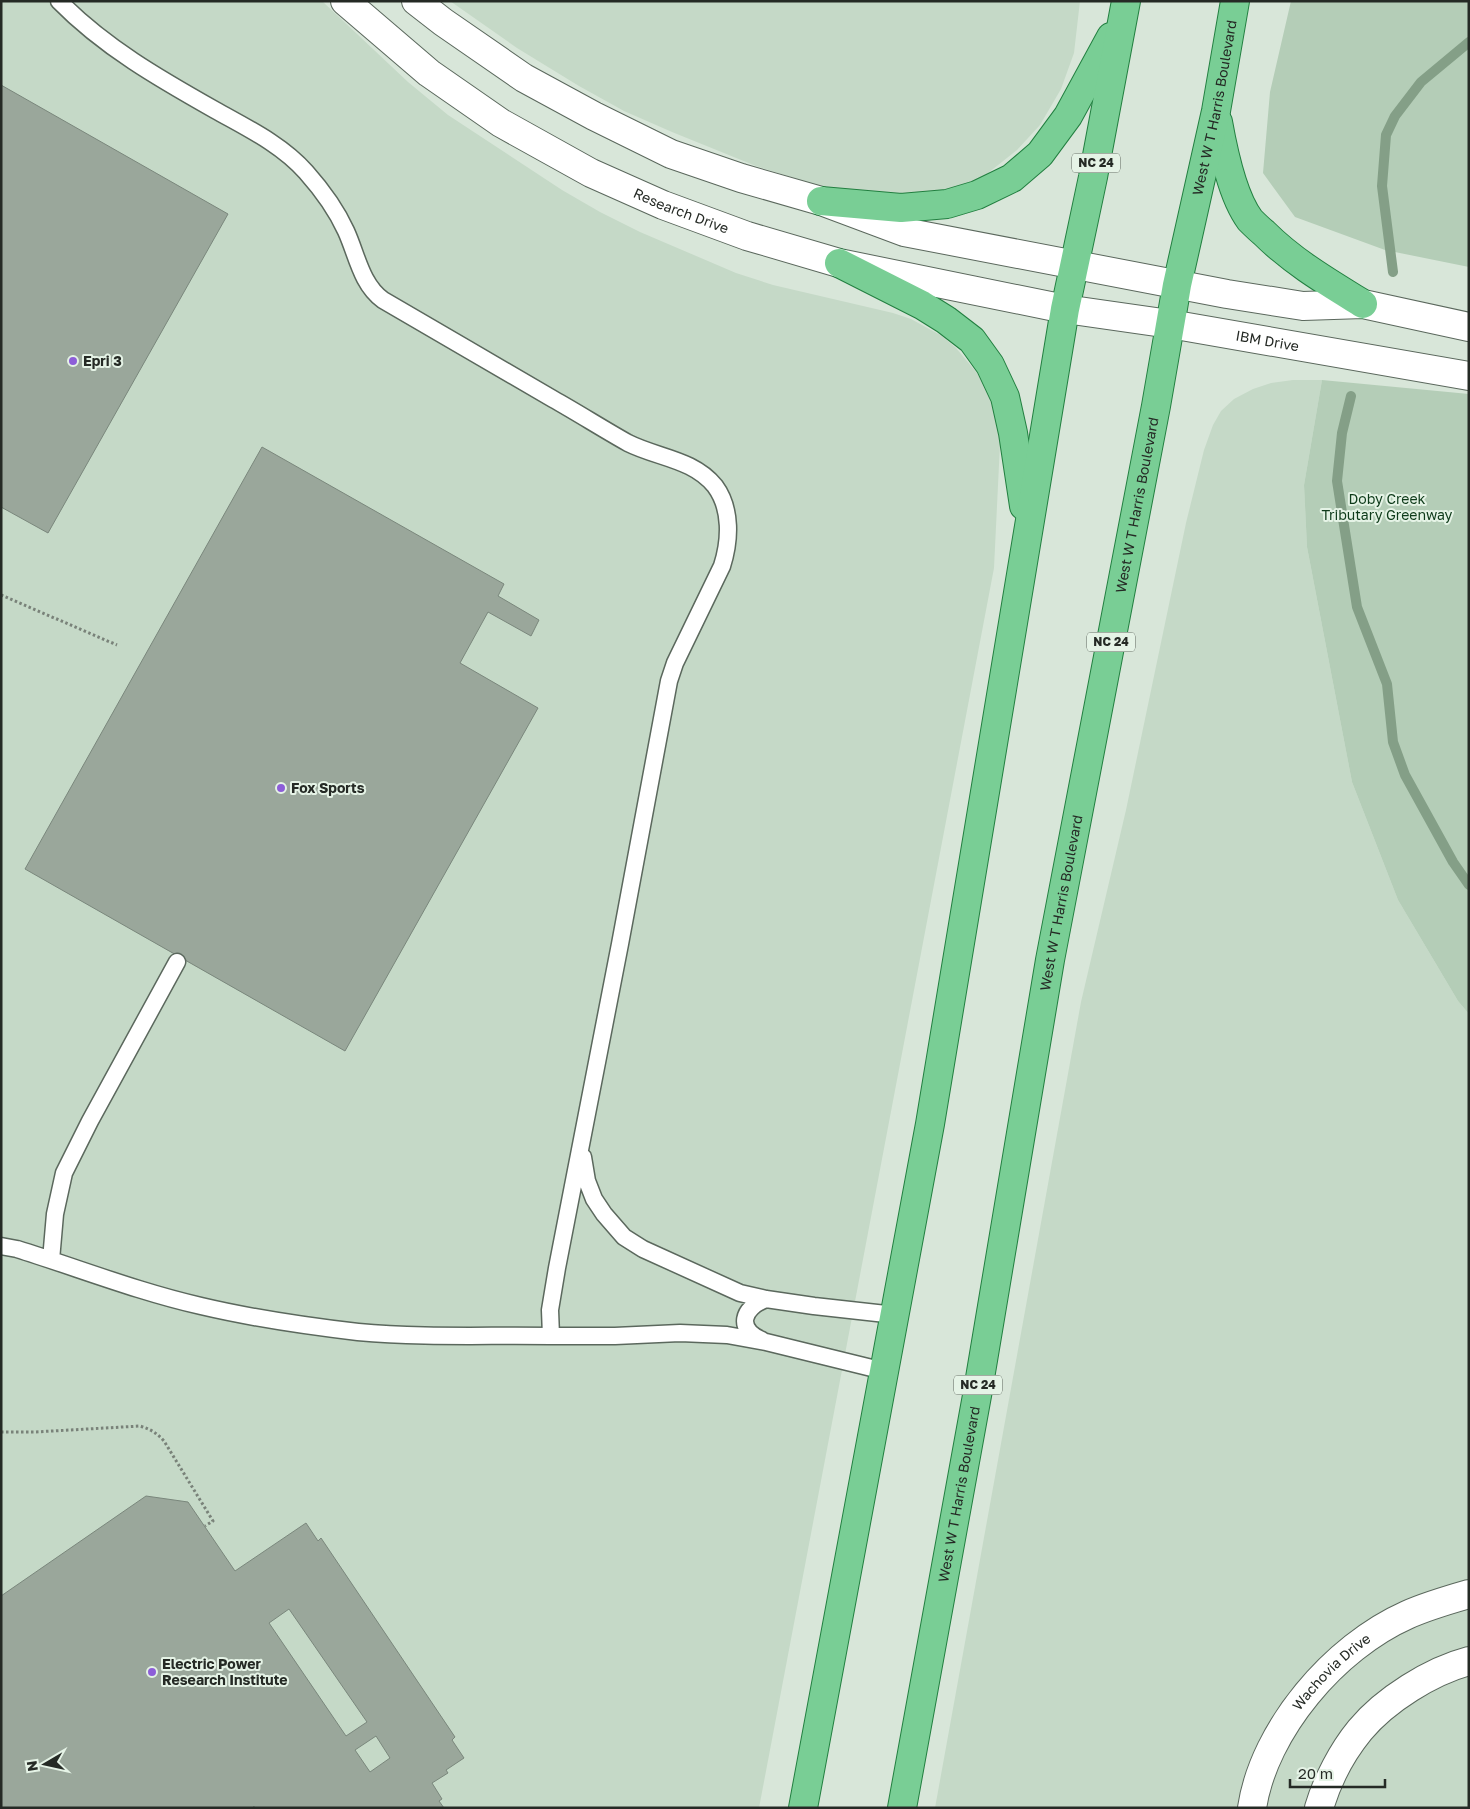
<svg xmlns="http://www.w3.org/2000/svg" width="1470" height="1809" viewBox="0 0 1470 1809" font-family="'Golos Text',sans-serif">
	<rect width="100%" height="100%" fill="#d8e6d9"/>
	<!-- built -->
	<path fill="#c5d9c7" d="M1,1H322L408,82L448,115L562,190L600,212L640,232L736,273L773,285L893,313L911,319L942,336L956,348L977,373L986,388L997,421L1000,444L994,568L759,1808H1Z
		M450,1H1080L1074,53L1061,89L1040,125L1017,150L983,177L948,192L914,197L836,191L756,166L672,132L624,111L579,86L517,48Z
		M1293,380H1322L1304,485L1307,547L1352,782L1398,900L1458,1001L1469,1014V1808H935L1081,1002L1126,810L1186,523L1204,450L1213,425L1221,411L1234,399L1253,389L1271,383Z"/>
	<!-- green -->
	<path fill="#b4cdb7" d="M1291,1H1469V267L1385,250L1295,217L1263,173L1270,92Z
		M1322,380L1469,394V1014L1458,1001L1398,900L1352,782L1307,547L1304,485Z"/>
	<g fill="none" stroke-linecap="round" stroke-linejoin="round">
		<!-- stream -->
		<path stroke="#849f87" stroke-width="10" d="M1393,272L1382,186L1386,135L1395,116L1421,82L1469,42
			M1351,396L1342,433L1337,481L1357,607L1387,684L1393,742L1405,775L1453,862L1469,885"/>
	</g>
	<!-- building -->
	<path fill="#9aa79b" stroke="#7a877c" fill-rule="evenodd" d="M1,85L228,214L48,533L1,507Z
		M262,447L504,584L498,596L539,620L531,636L488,612L460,663L538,708L345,1051L25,869Z
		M146,1496L188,1502L235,1571L306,1523L318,1541L321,1538L455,1737L452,1740L464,1758L446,1770L448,1773L432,1783L442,1799L439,1801L444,1808H255L254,1806L252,1808H1V1596ZM289,1609L367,1722L346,1736L269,1623ZM376,1736L390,1758L370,1772L355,1750Z"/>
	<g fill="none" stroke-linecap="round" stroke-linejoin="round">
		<defs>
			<path id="lane" d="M583,1157L587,1181L594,1199L604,1214L624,1237L643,1249L740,1293L766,1299L814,1306L895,1315
				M1,1246L17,1249C78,1268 139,1292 201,1306C252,1318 306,1326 358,1332C422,1338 487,1335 551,1336L550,1310L557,1268L620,944L669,681L675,663L722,566C730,541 732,509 715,486C693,459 658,458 628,443C603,429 578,413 553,399C496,366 440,333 383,300C361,284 357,255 346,231C336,209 322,190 306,172C281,144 247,128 215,110C160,79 104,47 59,1
				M51,1260L55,1214L64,1173L90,1121L177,962
				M551,1336H615L680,1333L727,1335L766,1342L884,1371
				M762,1340C736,1329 742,1308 766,1299"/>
			<g id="street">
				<path id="s1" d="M1252,1808C1264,1729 1335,1647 1407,1615C1427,1606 1448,1600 1469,1594"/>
				<path d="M1319,1808C1327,1781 1342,1752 1360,1730C1385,1700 1431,1671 1469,1661"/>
			</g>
			<g id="secondary">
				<path id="s2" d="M345,1L429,73L501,123L591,173L663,205L747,236L839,263L1065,309L1170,324L1469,376"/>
				<path d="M416,1L443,22L524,78L594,116L671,154L741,178L821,201L904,232L1227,294L1303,306L1363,304L1469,327"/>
			</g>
			<g id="primary">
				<path d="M1218,122C1223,150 1232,196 1250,220C1254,224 1259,229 1264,233C1293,262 1329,283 1363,304"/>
				<path d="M821,201L901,208L947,204L977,195L1012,178L1040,154L1068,116L1111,37"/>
				<path d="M839,263L922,305L946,320L972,340L990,365L1005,397L1013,433L1024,506"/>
				<path d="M803,1808L930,1124L1065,309L1093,177L1126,1"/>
				<path id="s3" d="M902,1808L978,1390L1050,960L1156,406L1177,285L1216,111L1235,1"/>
			</g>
		</defs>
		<!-- lane casing -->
		<use href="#lane" stroke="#5b685d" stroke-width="19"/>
		<!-- street casing -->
		<use href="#street" stroke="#5b685d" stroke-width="30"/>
		<!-- secondary casing -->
		<use href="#secondary" stroke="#5b685d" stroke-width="30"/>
		<!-- primary casing -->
		<use href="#primary" stroke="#227f40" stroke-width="30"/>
		<!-- path -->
		<path stroke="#798279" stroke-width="3" stroke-dasharray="2.5 2.5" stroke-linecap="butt" d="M1,595L117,645
			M1,1432H35L140,1426C150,1429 157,1433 164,1441L213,1521L205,1526"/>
		<!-- lane -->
		<use href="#lane" stroke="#fff" stroke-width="16"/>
		<!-- street -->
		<use href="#street" stroke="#fff" stroke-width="28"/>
		<!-- secondary -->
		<use href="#secondary" stroke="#fff" stroke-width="28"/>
		<!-- primary -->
		<use href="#primary" stroke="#79ce95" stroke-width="28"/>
	</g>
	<!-- markers -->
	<g fill="#8d5ed8" stroke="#e5f3e6" stroke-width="2">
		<circle cx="73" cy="361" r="5"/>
		<circle cx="281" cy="788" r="5"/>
		<circle cx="152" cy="1672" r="5"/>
	</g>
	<g text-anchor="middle" stroke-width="4" stroke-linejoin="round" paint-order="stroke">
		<!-- shield labels -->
		<g fill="#e5f3e6" stroke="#5f665f" stroke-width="1">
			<rect x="1072" y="153.5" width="48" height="19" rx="4"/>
			<rect x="1087" y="632.5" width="48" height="19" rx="4"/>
			<rect x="954" y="1375.5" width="48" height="19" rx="4"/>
		</g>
		<g font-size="12" font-weight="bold" fill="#252a25">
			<text x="1096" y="167">NC 24</text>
			<text x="1111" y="646">NC 24</text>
			<text x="978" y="1389">NC 24</text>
		</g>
		<!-- street labels -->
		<g font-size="14" fill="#252a25" stroke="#e5f3e6">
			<text dy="5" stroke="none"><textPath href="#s3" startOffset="1729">West W T Harris Boulevard</textPath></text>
			<text dy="5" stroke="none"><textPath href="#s2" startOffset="399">Research Drive</textPath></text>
			<text dy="5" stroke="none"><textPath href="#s2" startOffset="1001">IBM Drive</textPath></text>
			<text dy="5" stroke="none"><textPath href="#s3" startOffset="1324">West W T Harris Boulevard</textPath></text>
			<text dy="5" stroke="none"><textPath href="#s3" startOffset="919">West W T Harris Boulevard</textPath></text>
			<text dy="5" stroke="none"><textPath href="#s3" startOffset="319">West W T Harris Boulevard</textPath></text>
			<text dy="5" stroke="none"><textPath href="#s1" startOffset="161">Wachovia Drive</textPath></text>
		</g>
		<!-- poi labels -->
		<g font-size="14" font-weight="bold" fill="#252a25" stroke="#e5f3e6" text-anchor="start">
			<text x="83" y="366">Epri 3</text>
			<text x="291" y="793">Fox Sports</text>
			<text x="162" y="1669">Electric Power<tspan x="162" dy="16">Research Institute</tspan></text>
		</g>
		<!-- park labels -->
		<g font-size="14" fill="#0e3b1a" stroke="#e5f3e6">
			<text x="1387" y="504">Doby Creek<tspan x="1387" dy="16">Tributary Greenway</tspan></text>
		</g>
	</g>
	<!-- border -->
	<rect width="1470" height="1809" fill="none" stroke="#252a25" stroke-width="5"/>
	<!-- north arrow -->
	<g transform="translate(45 1764) rotate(261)" stroke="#e5f3e6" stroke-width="4" paint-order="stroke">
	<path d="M0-4L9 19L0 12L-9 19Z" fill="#252a25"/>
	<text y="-8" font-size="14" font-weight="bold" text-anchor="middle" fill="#252a25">N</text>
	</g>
	<!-- scale -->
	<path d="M1290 1779v8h95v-8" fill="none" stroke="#252a25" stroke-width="2.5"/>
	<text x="1298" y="1779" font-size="15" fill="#252a25" stroke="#e5f3e6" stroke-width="4" paint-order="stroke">20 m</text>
</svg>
